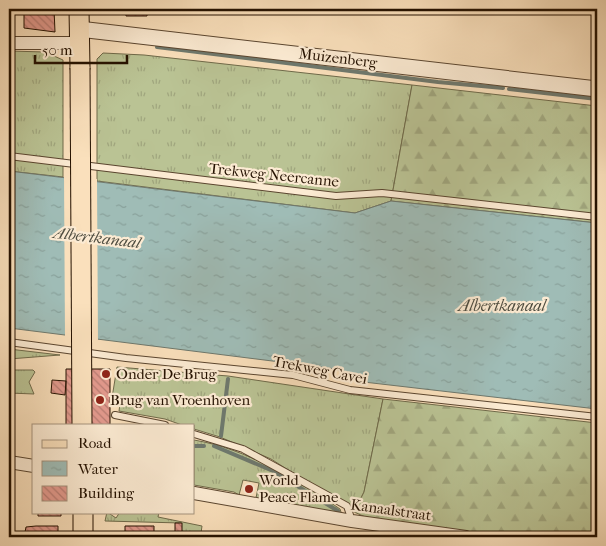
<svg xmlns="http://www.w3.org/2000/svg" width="606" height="546" viewBox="0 0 606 546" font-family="'IM FELL French Canon',serif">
	<defs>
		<pattern id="grass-tufts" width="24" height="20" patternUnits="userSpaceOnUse" patternTransform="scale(1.25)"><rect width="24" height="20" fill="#bac394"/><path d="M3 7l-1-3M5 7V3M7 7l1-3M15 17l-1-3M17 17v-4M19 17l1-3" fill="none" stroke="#a0a67e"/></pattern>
		<pattern id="forest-firs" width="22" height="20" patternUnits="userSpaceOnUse" patternTransform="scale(1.25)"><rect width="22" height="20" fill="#bac394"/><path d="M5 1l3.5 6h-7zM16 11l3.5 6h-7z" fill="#a0a67e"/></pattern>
		<pattern id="water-ripples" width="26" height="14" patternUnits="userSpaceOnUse" patternTransform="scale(1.25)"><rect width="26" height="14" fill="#9fbcb6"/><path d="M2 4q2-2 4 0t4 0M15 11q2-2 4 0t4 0" fill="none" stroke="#89a19b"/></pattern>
		<pattern id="building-back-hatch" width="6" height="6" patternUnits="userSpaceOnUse" patternTransform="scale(1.25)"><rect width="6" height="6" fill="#e39a8e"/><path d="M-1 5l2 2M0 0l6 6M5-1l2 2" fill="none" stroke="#b87c72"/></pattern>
	</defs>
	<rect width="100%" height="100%" fill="#fae0bc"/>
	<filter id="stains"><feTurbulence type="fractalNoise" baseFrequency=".004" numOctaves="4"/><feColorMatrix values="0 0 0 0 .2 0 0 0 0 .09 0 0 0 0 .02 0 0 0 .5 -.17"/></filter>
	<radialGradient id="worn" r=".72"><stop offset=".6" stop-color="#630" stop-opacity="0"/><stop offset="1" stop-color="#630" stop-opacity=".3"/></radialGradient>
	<!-- grass -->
	<path fill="url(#grass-tufts)" stroke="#6f6a4a" d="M9,51L45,52L63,60V177L9,171Z
		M103,53L144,55L412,85L391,201L355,213L97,181V59Z
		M9,349L60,355L9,359Z
		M117,367L228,376L383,399L364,492L354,512L271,459L220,437L194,429V425H182L165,419L119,411L120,404H111Z
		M9,370H33L35,372L29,382L34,394L9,393Z
		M194,440C247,449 296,479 340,509L341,512L338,514L256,498L259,483L243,480L239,495L234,492L194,485Z
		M107,512L116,518L120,512H159L158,517L202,526L201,533L192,532L191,537H182L181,523L105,521Z"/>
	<!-- forest -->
	<path fill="url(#forest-firs)" stroke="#6f6a4a" d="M412,85L597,106V223L391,201Z
		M383,399L597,423V537H492L397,524L370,519L354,512L364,492Z"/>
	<!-- water -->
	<path fill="url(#water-ripples)" stroke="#6e786d" d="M9,171L355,213L391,201L597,223V409L355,381L336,369L9,328Z"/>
	<!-- pier -->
	<path fill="#fae0bc" d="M64,175L97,179L98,342L65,338Z"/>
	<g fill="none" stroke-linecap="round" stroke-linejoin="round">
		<!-- stream -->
		<path stroke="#6e786d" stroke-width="4" d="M157,47L438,82L503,88
			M509,89L597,99
			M221,436L228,379
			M194,446H204
			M214,446L273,471L338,511"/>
	</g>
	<!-- building -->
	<path fill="url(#building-back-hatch)" stroke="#241100" d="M24,9H54L55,32L24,28Z
		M126,9H147V16H126Z
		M66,369H110V425H66Z
		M52,380L66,381L65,395L51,393Z
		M38,512H61V516H38Z
		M175,523H182V537H175Z
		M36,526H58V536H55V537H24L26,527Z
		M125,526H154V537H125Z"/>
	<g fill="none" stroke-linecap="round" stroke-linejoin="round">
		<defs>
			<path id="service" d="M9,156L336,196L382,193L597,217
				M9,342L126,358L293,375L350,390L597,417
				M115,415L165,425
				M194,434L243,449L347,506L352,521"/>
			<path id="minor" d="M9,43H80
				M9,462L34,466
				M194,493L352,521L466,537"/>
			<path id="tertiary" d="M79,29L597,89"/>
			<path id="primary" d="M79,9L80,68
				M83,512V537"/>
		</defs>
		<!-- service casing -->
		<use href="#service" stroke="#5a452f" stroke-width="8"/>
		<!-- minor casing -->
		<use href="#minor" stroke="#5a452f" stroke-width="14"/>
		<!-- tertiary casing -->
		<use href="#tertiary" stroke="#5a452f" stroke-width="17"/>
		<!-- primary casing -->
		<use href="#primary" stroke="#241100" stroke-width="21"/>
		<!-- service -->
		<use href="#service" stroke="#fcebd3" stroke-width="6"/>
		<!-- minor -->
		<use href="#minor" stroke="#fcebd3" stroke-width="12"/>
		<!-- tertiary -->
		<use href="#tertiary" stroke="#fcebd3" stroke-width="15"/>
		<!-- primary -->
		<use href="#primary" stroke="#fae0bc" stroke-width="19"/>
		<defs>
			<path id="primary-bridge" d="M80,68L82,425"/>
		</defs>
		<!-- primary-bridge casing -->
		<use href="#primary-bridge" stroke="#241100" stroke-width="21" stroke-linecap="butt"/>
		<!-- primary-bridge -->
		<use href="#primary-bridge" stroke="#fae0bc" stroke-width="19"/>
	</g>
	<!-- markers -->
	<g fill="#8f2418" stroke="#fcebd3" stroke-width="2">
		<circle cx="106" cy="374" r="5"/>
		<circle cx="100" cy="400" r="5"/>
		<circle cx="249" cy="489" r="5"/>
	</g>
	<g text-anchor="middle" stroke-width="4.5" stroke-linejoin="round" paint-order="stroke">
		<!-- street labels -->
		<g font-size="15" fill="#241100" stroke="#fcebd3">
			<text transform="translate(338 58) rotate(7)" y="5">Muizenberg</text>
			<text transform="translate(274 175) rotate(6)" y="5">Trekweg Neercanne</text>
			<text transform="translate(320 370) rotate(11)" y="5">Trekweg Cavei</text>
			<text transform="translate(391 510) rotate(8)" y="5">Kanaalstraat</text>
		</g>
		<!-- poi labels -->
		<g font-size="15" fill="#241100" stroke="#fcebd3" text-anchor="start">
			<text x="116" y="379">Onder De Brug</text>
			<text x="110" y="405">Brug van Vroenhoven</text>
			<text x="259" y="485">World<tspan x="259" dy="17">Peace Flame</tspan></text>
		</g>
		<!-- water labels -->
		<g font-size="16" font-style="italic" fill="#4f4d40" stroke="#fcebd3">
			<text transform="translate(97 237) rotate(7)" y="6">Albertkanaal</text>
			<text x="502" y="311">Albertkanaal</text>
		</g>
	</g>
	<!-- margin -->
	<rect width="606" height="546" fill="none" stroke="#fae0bc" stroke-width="30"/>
	<rect x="10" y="10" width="586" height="526" fill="none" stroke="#241100" stroke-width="2.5"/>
	<rect x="15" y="15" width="576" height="516" fill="none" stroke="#241100"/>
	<!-- legend -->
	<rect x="32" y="424" width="162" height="90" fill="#fcebd3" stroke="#a6947f"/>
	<rect x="42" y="440" width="25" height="8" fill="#fae0bc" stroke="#a6947f"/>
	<text x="78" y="448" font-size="15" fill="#241100">Road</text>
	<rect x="42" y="461" width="25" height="15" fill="url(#water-ripples)" stroke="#a6947f"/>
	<text x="78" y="474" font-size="15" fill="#241100">Water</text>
	<rect x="42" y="486" width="25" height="15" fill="url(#building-back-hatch)" stroke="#a6947f"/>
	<text x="78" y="498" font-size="15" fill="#241100">Building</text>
	<!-- scale -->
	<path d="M35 55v8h92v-8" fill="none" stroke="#241100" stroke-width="2.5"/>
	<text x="42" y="55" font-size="15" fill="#241100" stroke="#fcebd3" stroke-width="4" paint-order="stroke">50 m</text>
	<rect width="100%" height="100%" filter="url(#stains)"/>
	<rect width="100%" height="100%" fill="url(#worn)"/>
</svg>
